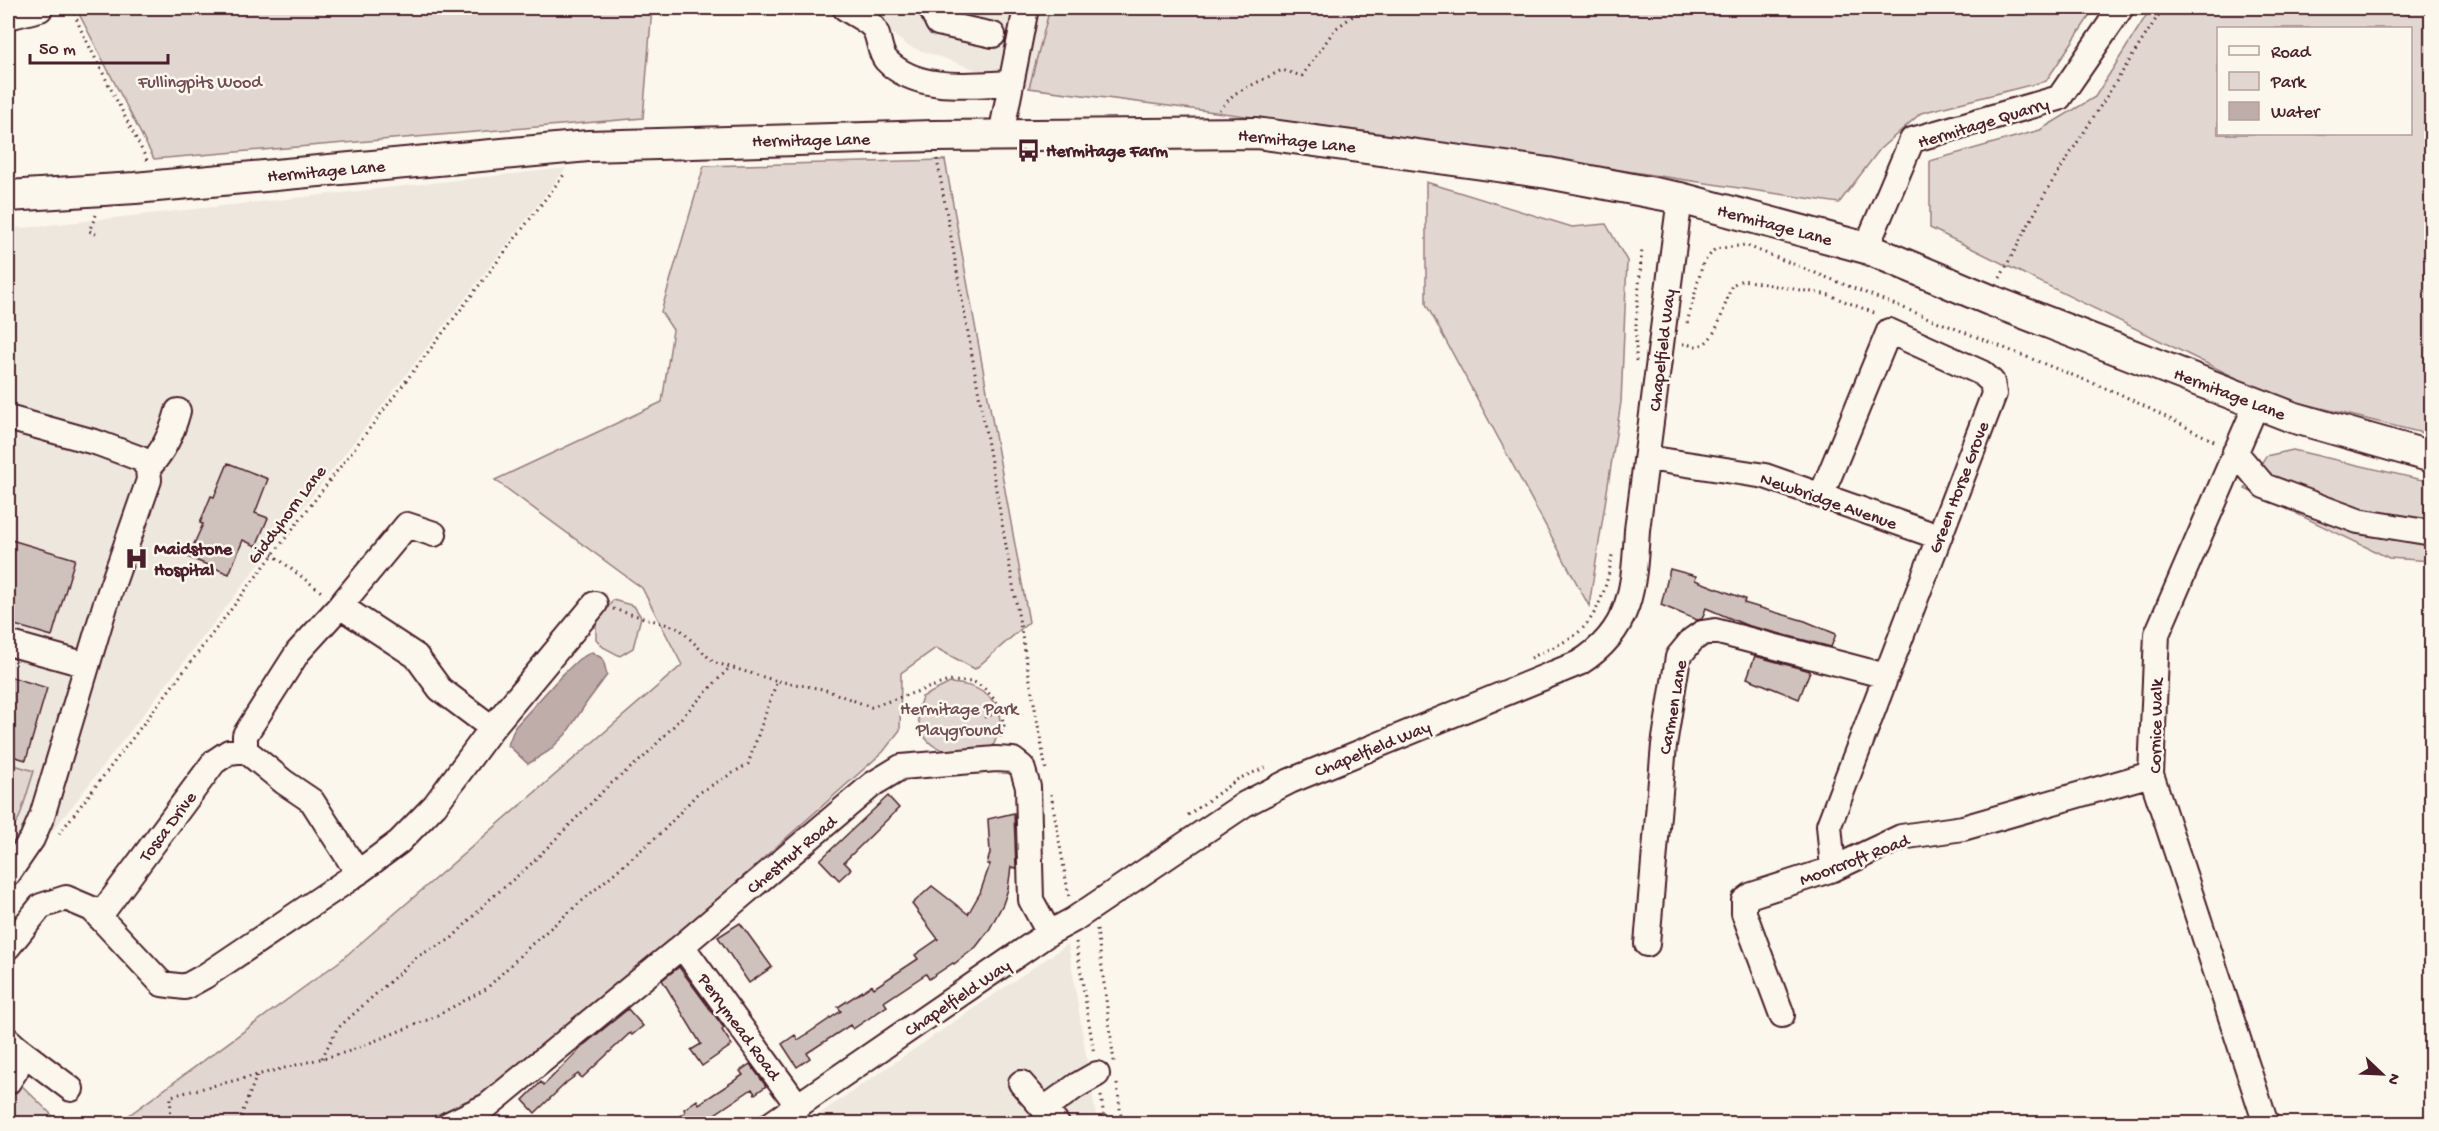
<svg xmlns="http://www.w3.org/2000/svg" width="2439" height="1131" viewBox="0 0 2439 1131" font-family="'Gochi Hand',sans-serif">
	<rect width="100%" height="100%" fill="#fbf7ec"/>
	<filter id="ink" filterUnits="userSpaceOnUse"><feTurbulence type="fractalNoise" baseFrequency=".0167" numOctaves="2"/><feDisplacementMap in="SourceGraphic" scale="12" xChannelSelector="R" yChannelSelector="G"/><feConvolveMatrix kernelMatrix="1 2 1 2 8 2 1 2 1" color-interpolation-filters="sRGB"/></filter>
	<g filter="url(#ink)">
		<!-- built -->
		<path fill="#eee7de" d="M859,8H1050L1029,88L908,46Z
			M566,168L8,889V226L22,228Z
			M1068,944L1097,1123H806Z"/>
		<!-- green -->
		<path fill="#e2d7d0" stroke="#967b7e" stroke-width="1.5" fill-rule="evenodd" d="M76,8H652L643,118L154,159Z
			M1050,8H2095L2046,81L1921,113L1880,149L1839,203L1362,131L1029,88Z
			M2151,8H2431V435L2273,396L1930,228V161L2040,130L2095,97ZM2218,28H2410V134H2218Z
			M945,160L1029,622L975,669L936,648L901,673L900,730L883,752L612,993L479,1097L417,1123L117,1124L340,961L682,665L642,588L495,480L662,402L673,330L661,312L704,166Z
			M1426,182L1572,227L1606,224L1627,261L1621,402L1589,606L1426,304Z
			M2293,450L2431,482V561L2389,558L2245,489L2266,456Z
			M613,600L634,606L641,617L633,648L620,656L603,647L596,639V624Z
			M950,683C974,684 1000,695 1000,723C1000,733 994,741 992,750C966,751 931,759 921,729C916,714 917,711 922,697Z
			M8,763L34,771L20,816L8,838Z
			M8,1072L55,1118L62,1123H8Z"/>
		<!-- water -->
		<path fill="#bfadaa" stroke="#907477" stroke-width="1.5" d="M592,652L603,659L607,675L587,702L566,734L549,751L528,764L508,745L515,727L561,676L579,659Z"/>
		<!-- building -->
		<path fill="#cfc2bc" stroke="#4a1f2b" stroke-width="1.5" d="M228,463L268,479L255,513L268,518L256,546L243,540L229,574L188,557L203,524L200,523L211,496L214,497Z
			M8,539L75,559L52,636L8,623Z
			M1670,569L1696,576L1695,580L1745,599L1744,603L1805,621L1836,634L1831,647L1746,625L1706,608L1702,619L1697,620L1661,605Z
			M1755,656L1810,671L1799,699L1747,678Z
			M8,676L47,688L26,760L8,755Z
			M888,796L899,808L844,862L851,869L839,880L820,860Z
			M1014,813L1016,868L1011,867L1008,889L1003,904L989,930L976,947L954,964L953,963L929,979L926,974L884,1002L887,1006L853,1029L850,1025L807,1053L810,1058L797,1067L782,1044L795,1035L798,1040L841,1011L838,1007L872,985L874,988L918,959L915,955L938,939L912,904L932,886L968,914L980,893L990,864H987L990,853L988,819Z
			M740,923L772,967L749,983L718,937Z
			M679,967L724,1028L722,1030L732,1045L702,1066L691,1050L701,1044L662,980Z
			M628,1009L643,1026L632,1035L630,1033L582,1078L578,1074L567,1082L535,1113L523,1100L541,1082L544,1085L585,1044Z
			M750,1064L766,1086L755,1094L752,1089L709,1118L712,1124H668L685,1112L684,1109L697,1100L699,1104L743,1075L740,1071Z"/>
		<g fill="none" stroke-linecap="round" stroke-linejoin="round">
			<defs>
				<path id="minor" d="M845,8C853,14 865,19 872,26C880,34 878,51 886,60C916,92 970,85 1010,83
					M931,8L938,23L993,35
					M8,17L40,9
					M1001,135L1026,8
					M1866,248L1912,140L2059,98L2121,8
					M2257,403L2157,634L2151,774L2266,1124
					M8,418L98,443L141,459L148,468L149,480L105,606L42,816L32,839L8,874
					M2235,452L2264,486L2358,521L2432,533
					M1647,458L1765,476L1939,537
					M148,468C164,451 172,433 178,411
					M1821,496L1889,331L1982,373L1992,382L1994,394L1829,825L1833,869
					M340,606L407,525L434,534
					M8,643L87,665
					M358,873L312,801L284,782L245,750V735L298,652L340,606L416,656L440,689L492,728
					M99,917L214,762L229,752L245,750
					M1647,944L1664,745L1678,657L1692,640L1702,633L1715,631L1886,676
					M682,946L798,1106
					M8,947L41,906L66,898L92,909L162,984L185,987L205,976L348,880L399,842L435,805L492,728L595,604
					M1782,1015L1744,913V901L1752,895L1833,869L1901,837L1963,828L2151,774
					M17,1048L71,1089
					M8,1082L16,1070L17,1048L8,1040
					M1021,1083L1057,1124
					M1044,1109L1076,1086L1097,1074
					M449,1124L487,1106L682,946L873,784L901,767L996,759L1013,760L1022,767L1028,787L1031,900L1049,933
					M771,1124L1049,933L1073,920L1245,804L1290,781L1579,663C1632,630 1634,586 1637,530L1680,198"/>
				<path id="major" d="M8,196L135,188L588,146L933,136L1256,133L1548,173L1680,198L1866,248L1990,300L2292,417L2432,457"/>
			</defs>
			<!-- minor casing -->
			<use href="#minor" stroke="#4a1f2b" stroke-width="28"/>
			<!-- major casing -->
			<use href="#major" stroke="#4a1f2b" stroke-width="34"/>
			<!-- path -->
			<path stroke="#4a1f2b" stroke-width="3" stroke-dasharray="1.5 4.5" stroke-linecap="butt" d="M72,8L81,30L148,162
				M1219,110L1234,94L1282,70L1302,76L1335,29L1364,8
				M937,159L1046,770
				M96,215L89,231L96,234
				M2000,278L2047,190L2163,8
				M1687,323L1703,263L1715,249L1745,245L2120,394L2218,443
				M1683,344C1687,344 1693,346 1697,346C1717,345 1725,301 1732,285L1742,280L1829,295L1877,314
				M1636,361V322L1642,249
				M272,554L324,594
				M613,609L679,628L713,662L777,681
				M1531,658C1544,651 1560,645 1572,637C1598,621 1608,583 1612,555
				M984,717L1001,712
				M1051,794L1069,897
				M1188,815L1238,779L1269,766
				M59,834L566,172
				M8,901L13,894
				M1097,929L1114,1062
				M1076,942L1094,1054
				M322,1058L337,1029L418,956L451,939L489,900L529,866L608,786L643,758L730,667
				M1117,1084L1122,1124
				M1101,1096L1105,1124
				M170,1124L171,1096L257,1075
				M233,1124L239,1121L257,1075L347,1052L432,1018L486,989L532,944L663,831L697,794L748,764L777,681L823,689L871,707L949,681L974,682L984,688L994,699L1001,712L1004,726L1000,737"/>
			<!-- minor -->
			<use href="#minor" stroke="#fbf7ec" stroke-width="24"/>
			<!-- major -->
			<use href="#major" stroke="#fbf7ec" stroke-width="30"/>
		</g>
	</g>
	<!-- icons -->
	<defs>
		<symbol id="bus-bare" viewBox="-9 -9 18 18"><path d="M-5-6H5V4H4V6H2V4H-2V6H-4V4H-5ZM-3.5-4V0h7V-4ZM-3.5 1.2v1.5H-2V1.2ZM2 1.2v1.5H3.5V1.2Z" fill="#4a1f2b" stroke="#fbf7ec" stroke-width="2.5" paint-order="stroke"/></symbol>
		<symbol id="hospital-bare" viewBox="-9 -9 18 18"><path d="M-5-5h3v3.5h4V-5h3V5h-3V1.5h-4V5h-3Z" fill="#4a1f2b" stroke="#fbf7ec" stroke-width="2.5" paint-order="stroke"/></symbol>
	</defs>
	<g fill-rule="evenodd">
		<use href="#bus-bare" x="1012" y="134" width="33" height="33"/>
		<use href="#hospital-bare" x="120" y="542" width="33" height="33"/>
	</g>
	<g text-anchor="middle" stroke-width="5" stroke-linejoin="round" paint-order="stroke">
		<!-- park labels -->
		<g font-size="18" fill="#704d54" stroke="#fbf7ec">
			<text x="200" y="87">Fullingpits Wood</text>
			<text x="959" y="714">Hermitage Park<tspan x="959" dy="21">Playground</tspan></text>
		</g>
		<!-- street labels -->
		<g font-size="18" fill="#4a1f2b" stroke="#fbf7ec">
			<text transform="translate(1983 122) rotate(-17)" y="6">Hermitage Quarry</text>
			<text transform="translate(811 139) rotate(-1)" y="6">Hermitage Lane</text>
			<text transform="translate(1297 140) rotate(6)" y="6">Hermitage Lane</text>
			<text transform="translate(326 170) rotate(-5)" y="6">Hermitage Lane</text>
			<text transform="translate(1775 224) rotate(15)" y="6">Hermitage Lane</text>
			<text transform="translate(1661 350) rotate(-83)" y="6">Chapelfield Way</text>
			<text transform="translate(2230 393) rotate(21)" y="6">Hermitage Lane</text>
			<text transform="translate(1958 487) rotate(-69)" y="6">Green Horse Grove</text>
			<text transform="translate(1829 500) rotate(19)" y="6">Newbridge Avenue</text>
			<text transform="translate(286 514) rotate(-53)" y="6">Giddyhorn Lane</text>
			<text transform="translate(1672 707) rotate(-80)" y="6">Carmen Lane</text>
			<text transform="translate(2155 726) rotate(-89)" y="6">Cornice Walk</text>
			<text transform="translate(1372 748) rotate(-22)" y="6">Chapelfield Way</text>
			<text transform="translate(167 826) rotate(-53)" y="6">Tosca Drive</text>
			<text transform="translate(791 854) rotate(-40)" y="6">Chestnut Road</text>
			<text transform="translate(1854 859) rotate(-21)" y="6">Moorcroft Road</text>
			<text transform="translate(957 997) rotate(-34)" y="6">Chapelfield Way</text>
			<text transform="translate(740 1026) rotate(54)" y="6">Perrymead Road</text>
		</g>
		<!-- poi labels -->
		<g font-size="18" font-weight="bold" fill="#4a1f2b" stroke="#fbf7ec" text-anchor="start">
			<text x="1046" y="156">Hermitage Farm</text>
			<text x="154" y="554">Maidstone<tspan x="154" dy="21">Hospital</tspan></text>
		</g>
	</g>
	<!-- margin -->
	<rect width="2439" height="1131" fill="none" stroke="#fbf7ec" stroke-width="30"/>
	<rect x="15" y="15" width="2409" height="1101" fill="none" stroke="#4a1f2b" stroke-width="2" filter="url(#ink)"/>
	<!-- legend -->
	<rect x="2217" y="27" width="195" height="108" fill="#fbf7ec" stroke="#b4a19f" stroke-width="1.5"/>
	<rect x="2229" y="46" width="30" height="9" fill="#fbf7ec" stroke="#b4a19f" stroke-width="1.5"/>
	<text x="2271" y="57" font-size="18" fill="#4a1f2b">Road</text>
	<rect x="2229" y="72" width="30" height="18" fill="#e2d7d0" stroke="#b4a19f" stroke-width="1.5"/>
	<text x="2271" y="87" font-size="18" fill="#4a1f2b">Park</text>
	<rect x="2229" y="102" width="30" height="18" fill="#bfadaa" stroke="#b4a19f" stroke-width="1.5"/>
	<text x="2271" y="117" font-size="18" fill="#4a1f2b">Water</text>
	<!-- north arrow -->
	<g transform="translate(2382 1074) rotate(113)" stroke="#fbf7ec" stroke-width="4.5" paint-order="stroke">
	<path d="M0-4.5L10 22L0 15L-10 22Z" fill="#4a1f2b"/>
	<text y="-9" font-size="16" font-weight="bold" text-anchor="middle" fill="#4a1f2b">N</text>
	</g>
	<!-- scale -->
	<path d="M30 54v9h138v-9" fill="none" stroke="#4a1f2b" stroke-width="3"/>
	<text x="39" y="54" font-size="18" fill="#4a1f2b" stroke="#fbf7ec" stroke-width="4.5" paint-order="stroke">50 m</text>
</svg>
